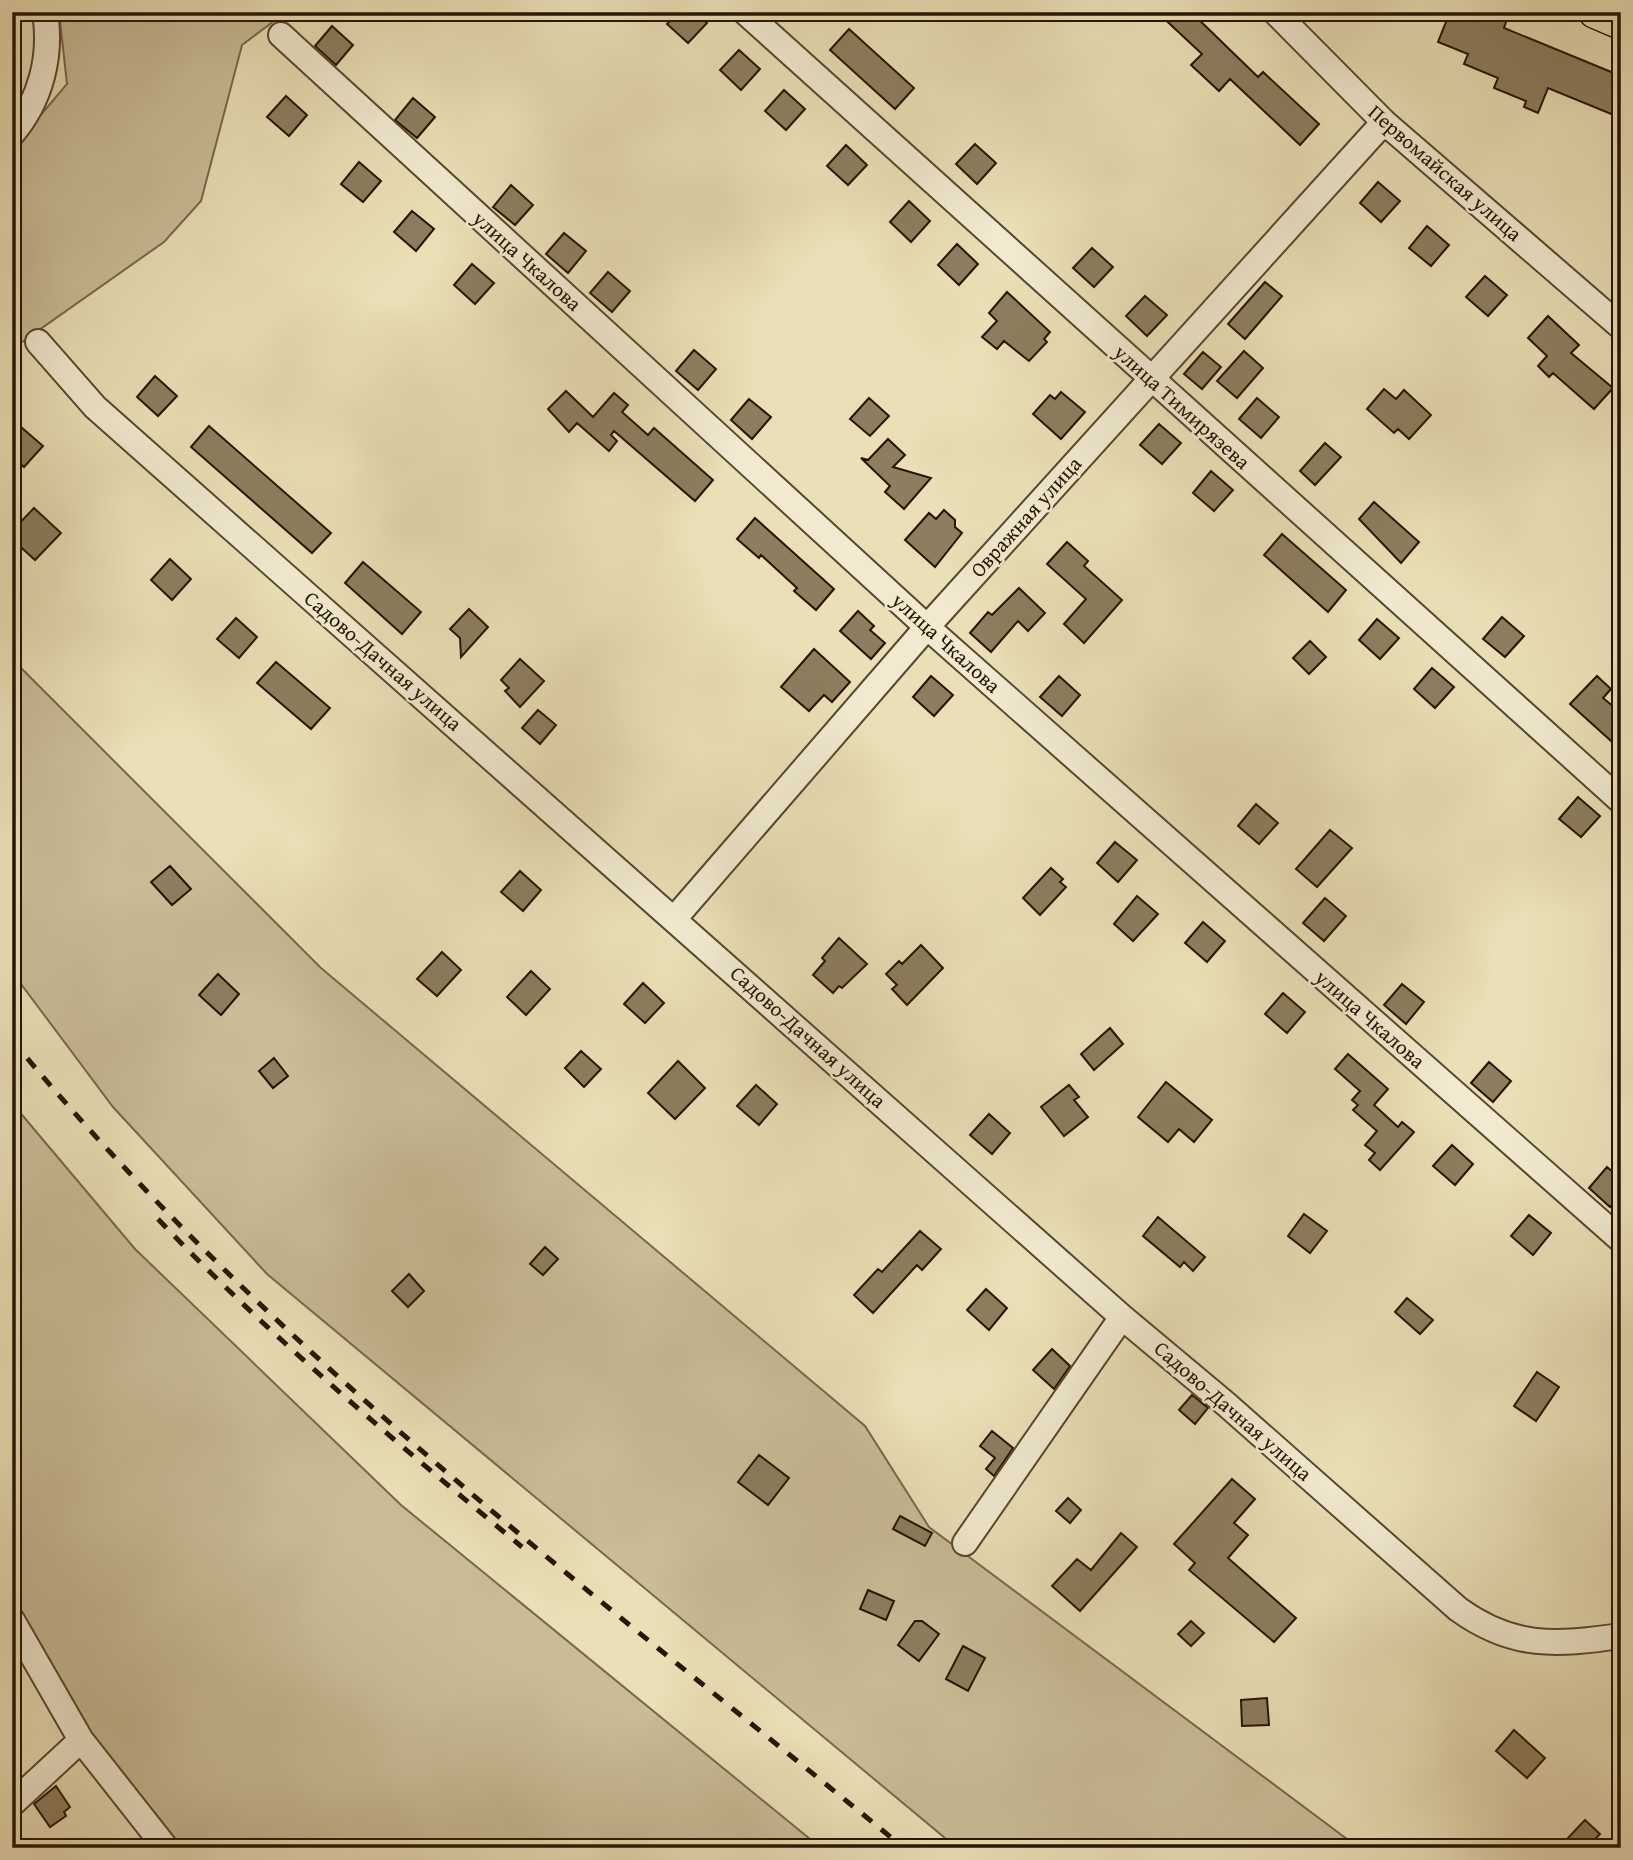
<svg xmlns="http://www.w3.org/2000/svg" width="1633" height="1860" viewBox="0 0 1633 1860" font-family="'Gentium Book Plus',serif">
	<rect width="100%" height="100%" fill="#eadfb6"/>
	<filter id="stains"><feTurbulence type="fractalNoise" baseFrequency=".00286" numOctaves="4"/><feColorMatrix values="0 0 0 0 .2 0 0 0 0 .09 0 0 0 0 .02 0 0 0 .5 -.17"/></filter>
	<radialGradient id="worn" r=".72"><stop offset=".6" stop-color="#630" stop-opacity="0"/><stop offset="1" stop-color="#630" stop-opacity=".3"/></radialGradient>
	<!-- green -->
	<path fill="#c9bc97" stroke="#78684c" stroke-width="2" d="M59,12H286L242,45L201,201L164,242L12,349V149L67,84Z
		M12,659L321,968L865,1426L929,1527L1359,1848H957L267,1274L113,1107L12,972Z
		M12,1103L135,1249L401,1505L821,1848H177L99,1751L12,1605Z"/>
	<!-- building -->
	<path fill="#8c7e5f" stroke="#271400" stroke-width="2" d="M678,12H696L707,23L688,43L667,24Z
		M1157,12H1191L1258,77L1263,72L1319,124L1300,145L1230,79L1219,91L1191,65L1202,54Z
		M1450,12H1490L1507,19L1504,28L1621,76V118L1548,88L1538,113L1524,107L1526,101L1494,88L1498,78L1464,64L1468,54L1438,42Z
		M332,26L353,45L336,65L315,46Z
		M849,29L914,88L895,109L830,50Z
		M739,50L760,69L741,90L720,70Z
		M784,90L805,109L786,130L765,111Z
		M286,96L307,115L289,136L267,117Z
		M413,98L435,117L417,138L395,120Z
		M975,144L996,163L977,184L956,164Z
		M846,145L867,165L848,185L827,166Z
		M359,162L381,181L363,202L341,184Z
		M1378,182L1400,201L1381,222L1360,203Z
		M511,185L533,205L515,225L493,207Z
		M909,201L930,221L911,242L890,222Z
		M412,211L434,229L416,251L394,232Z
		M1427,226L1449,245L1431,266L1409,248Z
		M564,233L586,251L568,273L546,254Z
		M957,244L978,264L959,285L938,265Z
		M1092,248L1113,267L1094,287L1073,268Z
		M472,264L494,283L475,304L454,285Z
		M608,272L630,291L612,312L590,293Z
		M1485,276L1507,295L1488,316L1466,297Z
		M1265,282L1282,296L1245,339L1228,324Z
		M1007,292L1050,332L1044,339L1047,342L1029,361L1004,341L997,349L982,337L997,321L989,313Z
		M1145,296L1167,315L1147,336L1126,316Z
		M1548,316L1579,345L1571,353L1613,388L1594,409L1553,373L1549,377L1538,366L1547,356L1528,338Z
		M694,350L716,369L698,390L676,371Z
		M1244,351L1263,368L1237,398L1217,381Z
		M1203,352L1221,367L1202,389L1184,374Z
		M155,376L177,396L158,416L137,397Z
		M1384,389L1396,399L1404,390L1431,415L1409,439L1398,429L1394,433L1367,409Z
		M566,391L593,417L614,393L628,405L622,412L648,435L654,428L713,480L695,501L614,431L611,435L617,441L609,451L577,423L569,432L548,409Z
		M1061,392L1085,412L1061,439L1033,414L1050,395L1055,399Z
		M869,398L889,416L870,436L850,419Z
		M1257,398L1279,417L1261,438L1239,419Z
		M749,399L771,417L752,439L731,420Z
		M1159,424L1181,443L1162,464L1140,445Z
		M209,426L331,533L312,553L191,447Z
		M21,427L43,446L24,467L12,456V437Z
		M888,439L905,455L893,467L931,478L904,509L885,492L890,486L861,458L868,460Z
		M1325,443L1341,457L1315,485L1300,471Z
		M1211,471L1233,490L1214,511L1193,493Z
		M1374,502L1419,542L1401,563L1359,519Z
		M34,508L61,533L35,560L12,539V531Z
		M944,510L955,520V527L962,533L935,567L905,540L929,513L936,519Z
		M755,518L834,589L816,610L794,591L797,588L761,555L759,558L737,539Z
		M1282,534L1346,590L1328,612L1264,555Z
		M1067,542L1088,561L1084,566L1122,600L1084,643L1064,624L1086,599L1047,564Z
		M170,559L191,579L172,600L151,580Z
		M363,562L421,612L402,634L345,583Z
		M1019,588L1045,613L1028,631L1018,621L991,652L970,633L988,612L992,615Z
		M469,609L488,627L461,657L460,638L450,629Z
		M858,611L874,626L870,630L885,643L871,659L840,631Z
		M1502,617L1524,636L1505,657L1483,639Z
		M236,618L257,637L239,658L217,639Z
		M1377,619L1399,638L1380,659L1359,640Z
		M1310,641L1326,657L1309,674L1293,658Z
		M814,649L850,682L832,702L824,695L809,711L781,687Z
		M520,659L544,681L520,707L505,691L509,688L501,680Z
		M276,662L330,708L311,729L257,683Z
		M1432,668L1454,687L1435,708L1414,689Z
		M931,676L953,695L934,716L913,697Z
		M1059,676L1080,695L1062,716L1040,697Z
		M1597,676L1611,689L1603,698L1621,713V750L1570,704Z
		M538,710L556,725L540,744L522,728Z
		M1578,797L1600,816L1581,837L1559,819Z
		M1256,804L1278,823L1259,844L1238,826Z
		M1330,830L1352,848L1317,887L1296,869Z
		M1115,842L1137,860L1118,882L1097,863Z
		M170,866L191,889L172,905L151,882Z
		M1051,868L1063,879L1060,882L1066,887L1040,915L1023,898Z
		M520,871L541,890L523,911L501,892Z
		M1137,896L1158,914L1133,941L1114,924Z
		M1325,898L1346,916L1324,941L1303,923Z
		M1203,922L1225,941L1207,962L1185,943Z
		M839,938L867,964L842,988L839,986L833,993L813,975L825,961L822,958Z
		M921,945L943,968L907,1005L892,989L897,985L886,974L899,961L902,964Z
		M442,952L461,970L437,996L417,979Z
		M531,971L550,989L526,1015L507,997Z
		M218,974L239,994L221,1015L199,995Z
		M643,983L664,1003L645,1023L624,1004Z
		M1402,984L1424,1002L1406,1024L1384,1005Z
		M1283,993L1305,1012L1287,1033L1265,1014Z
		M1110,1028L1123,1044L1094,1070L1081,1054Z
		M581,1051L601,1069L584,1087L565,1068Z
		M1348,1054L1388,1089L1374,1105L1398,1127L1402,1122L1414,1132L1380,1170L1369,1160L1375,1153L1365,1145L1377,1131L1353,1110L1358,1105L1352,1100L1360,1091L1335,1069Z
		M274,1058L288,1076L273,1088L259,1071Z
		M678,1061L705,1088L675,1119L648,1093Z
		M1489,1062L1511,1081L1493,1102L1471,1083Z
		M1166,1082L1212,1120L1194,1142L1179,1129L1168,1142L1138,1117Z
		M756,1085L777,1104L759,1125L737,1106Z
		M1069,1085L1079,1097L1074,1100L1088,1117L1064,1136L1041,1107Z
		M989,1114L1010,1133L992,1154L970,1135Z
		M1452,1145L1473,1164L1455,1185L1433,1166Z
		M1607,1167L1621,1179V1195L1610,1207L1589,1188Z
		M1304,1214L1327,1231L1310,1253L1288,1236Z
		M1529,1215L1551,1233L1533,1255L1511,1236Z
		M1158,1217L1205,1257L1193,1271L1184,1262L1180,1267L1143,1236Z
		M920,1231L941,1249L922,1270L917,1265L873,1313L854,1295L878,1269L882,1272Z
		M545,1247L558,1259L543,1275L530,1264Z
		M409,1274L424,1291L408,1307L392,1291Z
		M986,1289L1007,1308L989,1330L967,1310Z
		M1407,1298L1433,1320L1420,1334L1395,1312Z
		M1052,1349L1070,1366L1054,1389L1033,1370Z
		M1537,1372L1559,1387L1536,1421L1514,1406Z
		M1192,1395L1208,1408L1195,1424L1179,1410Z
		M992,1431L1013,1448L994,1476L986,1469L995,1458L980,1446Z
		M759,1455L789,1478L768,1505L738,1482Z
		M1232,1479L1255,1499L1234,1523L1248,1535L1228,1558L1296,1618L1274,1642L1189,1570L1195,1563L1174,1544Z
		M1068,1498L1081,1510L1070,1523L1056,1511Z
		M900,1516L932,1533L925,1546L893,1529Z
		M1121,1533L1137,1547L1080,1611L1052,1586L1077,1559L1091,1570Z
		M868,1590L894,1601L886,1620L860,1609Z
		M915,1621H922L939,1634L919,1661L898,1645Z
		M1191,1621L1204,1633L1191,1646L1178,1634Z
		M963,1646L985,1658L968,1691L946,1679Z
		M1267,1698L1269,1725L1242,1726L1241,1700Z
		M1514,1730L1545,1758L1527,1778L1496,1751Z
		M56,1786L70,1807L64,1812L66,1816L50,1827L34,1804Z
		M1585,1820L1600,1834L1587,1848H1576L1567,1839Z"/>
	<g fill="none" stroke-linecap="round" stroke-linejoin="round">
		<defs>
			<path id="minor" d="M745,12L1621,801
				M1275,12L1384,122L1621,327
				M281,35L927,627L1621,1240
				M12,134C41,100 52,56 45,12
				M38,342L95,407L1122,1317L1226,1404L1458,1609C1513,1649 1556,1645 1621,1636
				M675,918L927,627L1384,122
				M965,1543L1122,1317
				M12,1620L81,1740L166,1848
				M12,1804L81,1740"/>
			<path id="major" d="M1595,12L1621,23"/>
		</defs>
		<!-- minor casing -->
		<use href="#minor" stroke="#58472e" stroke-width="28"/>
		<!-- major casing -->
		<use href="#major" stroke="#271400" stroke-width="35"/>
		<!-- minor -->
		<use href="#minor" stroke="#f1ead0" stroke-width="24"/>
		<!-- major -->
		<use href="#major" stroke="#eadfb6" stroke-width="32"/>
		<!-- rail -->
		<path stroke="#271400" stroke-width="5" stroke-dasharray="12 12" stroke-linecap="butt" d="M12,1040C267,1349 595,1594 904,1848
			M158,1219C271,1338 396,1442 522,1547"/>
	</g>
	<g text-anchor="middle" stroke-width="5" stroke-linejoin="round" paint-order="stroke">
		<!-- street labels -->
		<g font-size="21" fill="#271400" stroke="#f1ead0">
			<text transform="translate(1445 173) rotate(41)" y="7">Первомайская улица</text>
			<text transform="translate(527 261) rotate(42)" y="7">улица Чкалова</text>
			<text transform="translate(1182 407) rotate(42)" y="7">улица Тимирязева</text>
			<text transform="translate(1026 517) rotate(-48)" y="7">Овражная улица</text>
			<text transform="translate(946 643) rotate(42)" y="7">улица Чкалова</text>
			<text transform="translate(383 661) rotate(41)" y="7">Садово-Дачная улица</text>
			<text transform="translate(1370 1019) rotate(41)" y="7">улица Чкалова</text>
			<text transform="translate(808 1037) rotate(42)" y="7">Садово-Дачная улица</text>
			<text transform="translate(1233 1411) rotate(41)" y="7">Садово-Дачная улица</text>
		</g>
	</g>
	<!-- margin -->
	<rect width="1633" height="1860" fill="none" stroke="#eadfb6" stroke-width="42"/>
	<rect x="14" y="14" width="1605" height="1832" fill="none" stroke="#271400" stroke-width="3.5"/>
	<rect x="21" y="21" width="1591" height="1818" fill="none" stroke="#271400" stroke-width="2"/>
	<rect width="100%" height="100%" filter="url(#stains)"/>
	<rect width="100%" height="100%" fill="url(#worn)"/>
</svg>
